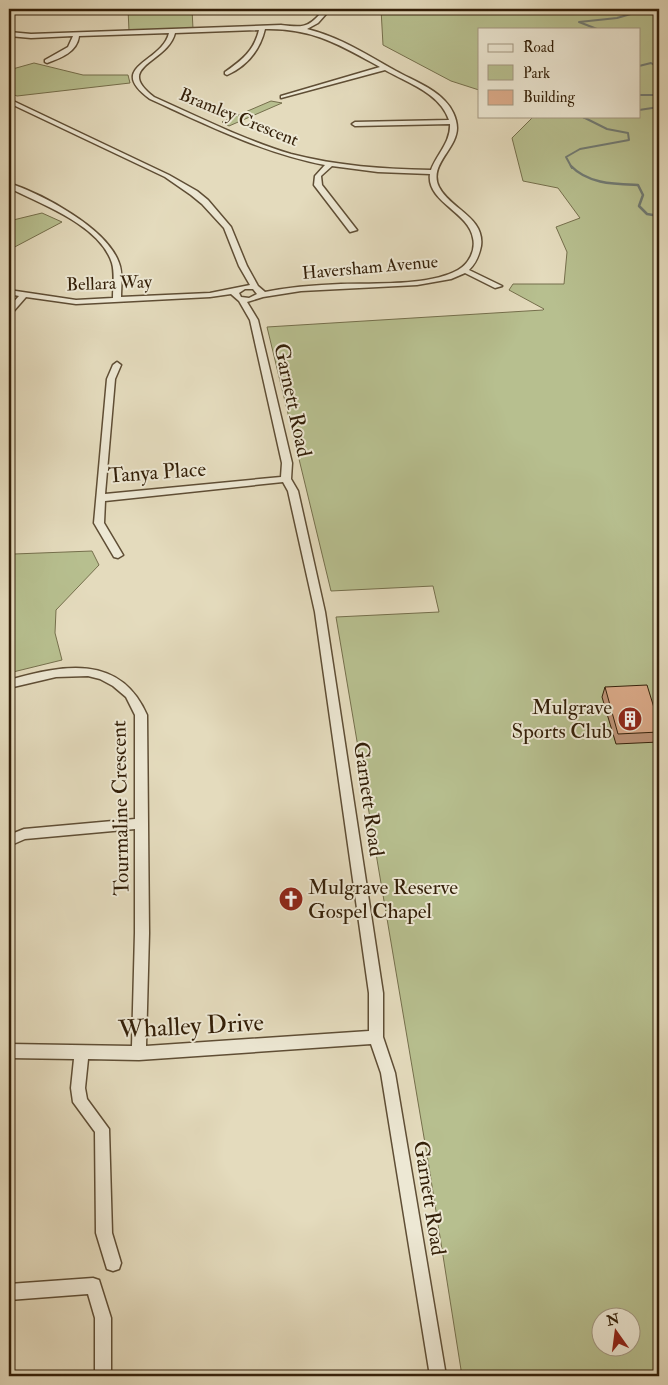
<svg xmlns="http://www.w3.org/2000/svg" width="668" height="1385" viewBox="0 0 668 1385" font-family="'IM FELL Double Pica',serif">
	<rect width="100%" height="100%" fill="#e4dbbd"/>
	<filter id="stains"><feTurbulence type="fractalNoise" baseFrequency=".004" numOctaves="4"/><feColorMatrix values="0 0 0 0 .2 0 0 0 0 .09 0 0 0 0 .02 0 0 0 .5 -.17"/></filter>
	<radialGradient id="worn" r=".72"><stop offset=".6" stop-color="#630" stop-opacity="0"/><stop offset="1" stop-color="#630" stop-opacity=".3"/></radialGradient>
	<!-- green -->
	<path fill="#b7bf8f" stroke="#756f4c" fill-rule="evenodd" d="M128,9H192L193,29L129,31Z
		M381,9H659V1376H462L429,1167L336,617L439,612L433,586L331,591L267,327L543,310L544,309L509,290L513,284H564L567,252L556,227L580,218L558,188L523,181L512,138L532,118L531,116H639V29H479V90L451,81L383,45ZM600,1318H630V1348H600Z
		M34,63L83,75H128L130,83L17,96L9,93V70Z
		M271,101L282,103L229,126L222,122Z
		M42,213L62,222L9,250V221Z
		M92,551L99,565L56,610L55,633L62,660L9,673V552L14,554Z"/>
	<g fill="none" stroke-linecap="round" stroke-linejoin="round">
		<!-- stream-far1 -->
		<path stroke="#717b74" stroke-width="2" d="M597,29L579,22L617,18L634,13L633,9
			M639,66L651,63L659,68
			M639,95H656L659,93
			M639,110L659,107
			M584,118L594,116
			M572,168L566,157L580,149L629,140L628,133L607,129L581,116"/>
		<!-- stream -->
		<path stroke="#717b74" stroke-width="2.5" d="M571,166C588,184 615,184 638,185L643,195L639,206L647,214L659,216"/>
		<defs>
			<path id="street" d="M319,9H325L326,14L318,23L307,29C340,37 367,55 396,71C412,80 432,87 445,101C451,107 457,118 457,128C457,149 428,165 439,187C450,209 485,217 481,246C479,256 476,263 469,270L502,286L495,288L465,273L451,279L417,285L301,291L263,297L247,302L258,320L292,463L291,479L298,491L325,612L383,993V1037L395,1073L446,1376H430L381,1073L371,1044L139,1060L88,1059L85,1088L87,1099L109,1129L112,1233L121,1263L119,1269L113,1271L107,1269L96,1233L95,1132L73,1102L71,1088L74,1059L9,1058V1044L132,1046L135,933V829L25,839L9,846V835L24,829L135,819V715L126,697L113,686L100,679L88,676L56,677L9,688V680C62,665 120,653 147,715L149,933L146,1046L369,1031V993L315,612L288,491L283,482L105,501L104,523L123,555L118,558L114,557L94,523L107,379L113,365L117,362L121,365L115,379L105,494L281,477L282,463L250,320L239,301L231,294L210,297L76,304L26,297L12,313H9V307L19,296L9,294V290L76,300L113,298C113,286 115,274 112,263C100,225 41,204 9,188V183C42,194 107,228 119,263C123,273 121,286 121,297L210,293L250,285L239,266L224,228L202,204L191,195L165,177L9,103V99L169,175L197,191L208,200L231,227L247,266L258,286L265,292C290,287 315,285 341,284C374,283 429,286 458,270C469,264 476,250 473,238C469,212 426,202 430,174L378,172L332,166L321,176L322,185L357,230L350,232L314,185L315,176L325,165C263,153 207,125 150,99C105,66 162,63 169,33L79,36C77,52 61,58 47,63L45,62V60L68,47L73,36L31,38L9,36V32L31,34L281,25C300,27 307,29 320,14ZM265,29C313,28 340,45 380,67L281,96V98L385,70C408,83 440,93 449,120L355,122L352,124L355,126L450,124C451,142 437,154 431,170C384,169 337,166 291,154C244,140 199,117 154,97C113,66 168,63 175,33L259,30C254,51 242,60 225,72V74L227,75C247,66 260,50 265,29ZM245,289H253L257,294L249,298L241,297L239,293Z
				M93,1278L99,1280L111,1318V1376H95V1318L88,1294L9,1300V1284Z"/>
		</defs>
		<!-- street casing -->
		<use href="#street" stroke="#5f4e35" stroke-width="3"/>
		<!-- street -->
		<use href="#street" fill="#ede8d4" fill-rule="evenodd"/>
	</g>
	<!-- wall -->
	<path fill="#bd9377" stroke="#331f08" d="M605,687L659,724V742L616,744L602,697Z"/>
	<!-- building -->
	<path fill="#dcab8a" stroke="#331f08" d="M647,685L659,724V732L618,734L605,687Z"/>
	<!-- icons -->
	<defs>
		<symbol id="building-disc" viewBox="-11 -11 22 22"><circle r="9.5" fill="#8f2418" stroke="#ede8d4"/><path d="M-4-6H4V6H1V3H-1V6H-4ZM-2.5-4.3h1.7v1.8h-1.7ZM.8-4.3h1.7v1.8H.8ZM-2.5-1h1.7V.8h-1.7ZM.8-1h1.7V.8H.8Z" fill="#fff"/></symbol>
		<symbol id="church-disc" viewBox="-11 -11 22 22"><circle r="9.5" fill="#8f2418" stroke="#ede8d4"/><path d="M-1.2-6h2.4v3.5h3.3v2.4h-3.3V6h-2.4V-.1h-3.3v-2.4h3.3Z" fill="#fff"/></symbol>
	</defs>
	<g fill-rule="evenodd">
		<use href="#building-disc" x="616" y="705" width="28" height="28"/>
		<use href="#church-disc" x="277" y="885" width="28" height="28"/>
	</g>
	<g text-anchor="middle" stroke-width="4" stroke-linejoin="round" paint-order="stroke">
		<!-- far-street labels -->
		<g font-size="18" fill="#331f08" stroke="#ede8d4">
			<text transform="translate(239 117) rotate(22)" y="6">Bramley Crescent</text>
			<text transform="translate(370 267) rotate(-5)" y="6">Haversham Avenue</text>
			<text transform="translate(109 283) rotate(-2)" y="6">Bellara Way</text>
		</g>
		<!-- street labels -->
		<g font-size="21" fill="#331f08" stroke="#ede8d4">
			<text transform="translate(293 400) rotate(78)" y="7">Garnett Road</text>
			<text transform="translate(157 472) rotate(-4)" y="7">Tanya Place</text>
			<text transform="translate(369 799) rotate(82)" y="7">Garnett Road</text>
			<text transform="translate(120 808) rotate(-91)" y="7">Tourmaline Crescent</text>
			<text transform="translate(430 1198) rotate(81)" y="7">Garnett Road</text>
		</g>
		<!-- poi labels -->
		<g font-size="21" fill="#331f08" stroke="#ede8d4" text-anchor="end">
			<text x="612" y="714">Mulgrave<tspan x="612" dy="24">Sports Club</tspan></text>
			<text x="308" y="894" text-anchor="start">Mulgrave Reserve<tspan x="308" dy="24">Gospel Chapel</tspan></text>
		</g>
		<!-- near-street labels -->
		<g font-size="25" fill="#331f08" stroke="#ede8d4">
			<text transform="translate(191 1025) rotate(-3)" y="9">Whalley Drive</text>
		</g>
	</g>
	<!-- margin -->
	<rect width="668" height="1385" fill="none" stroke="#e4dbbd" stroke-width="30"/>
	<rect x="10" y="10" width="648" height="1365" fill="none" stroke="#331f08" stroke-width="2.5"/>
	<rect x="15" y="15" width="638" height="1355" fill="none" stroke="#331f08"/>
	<!-- legend -->
	<rect x="478" y="28" width="162" height="90" fill="#ede8d4" stroke="#a39882"/>
	<rect x="488" y="44" width="25" height="8" fill="#ede8d4" stroke="#a39882"/>
	<text x="523" y="52" font-size="15" fill="#331f08">Road</text>
	<rect x="488" y="65" width="25" height="15" fill="#b7bf8f" stroke="#a39882"/>
	<text x="523" y="78" font-size="15" fill="#331f08">Park</text>
	<rect x="488" y="90" width="25" height="15" fill="#dcab8a" stroke="#a39882"/>
	<text x="523" y="102" font-size="15" fill="#331f08">Building</text>
	<!-- north arrow -->
	<g transform="translate(616 1332) rotate(346)"><circle r="24" fill="#ede8d4" stroke="#a39882"/>
	<path d="M0-4L9 19L0 12L-9 19Z" fill="#8f2418"/>
	<text y="-8" font-size="14" font-weight="bold" text-anchor="middle" fill="#331f08">N</text>
	</g>
	<rect width="100%" height="100%" filter="url(#stains)"/>
	<rect width="100%" height="100%" fill="url(#worn)"/>
</svg>
